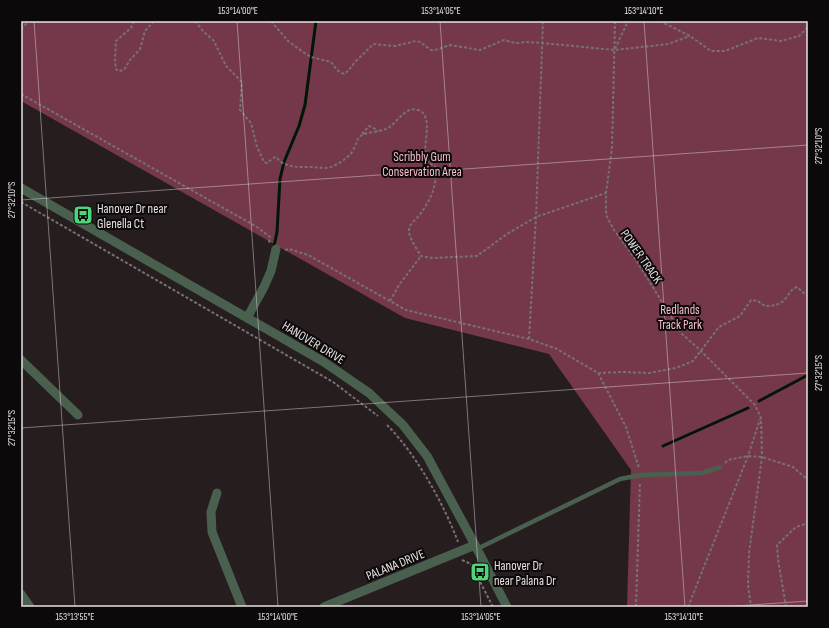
<svg xmlns="http://www.w3.org/2000/svg" width="829" height="628" viewBox="0 0 829 628" font-family="'Sofia Sans Condensed',sans-serif">
	<rect width="100%" height="100%" fill="#261d1f"/>
	<!-- forest -->
	<path fill="#74384a" d="M21,21H808V607H627L631,470L549,354L405,318L21,101Z"/>
	<g fill="none" stroke-linecap="round" stroke-linejoin="round">
		<!-- stream -->
		<path stroke="#001705" stroke-width="3" d="M274,246L277,232L280,179L284,162L299,126L305,105L316,21
			M759,401L808,375
			M663,446L748,408"/>
		<!-- path -->
		<path stroke="#787072" stroke-width="2" stroke-dasharray="3 2" stroke-linecap="butt" d="M134,21L131,28L116,41L115,59L116,69L118,71L124,70L130,60L140,49L145,31L154,21
			M195,21L203,31L214,41L226,66L242,82L240,110L251,123L257,147L264,162L267,163L275,157L277,158C285,168 298,167 310,167C317,167 324,169 331,167C336,165 341,162 345,159C348,157 353,152 354,148C357,143 357,138 362,135C367,132 381,132 388,128C398,122 405,106 418,110C436,116 420,149 427,161C429,163 432,165 435,166C438,184 431,199 421,213C417,219 409,223 409,231C409,238 417,249 421,256L432,258L477,256L507,234L536,217L606,193
			M271,21L288,41L303,52L311,57L331,62L337,70L344,74C350,70 352,65 357,60C363,54 368,50 373,44L395,46L416,41L420,42L431,50H435L450,45L480,50L504,40L515,43L527,42L542,43L615,50L668,44L690,36
			M615,21L612,148L606,193V215L614,230L636,260L682,334L701,351L755,405L761,418L762,457L749,553L748,585L751,607
			M660,21L690,36L711,51H725L758,38L781,41L799,36L808,27
			M21,29L29,21
			M615,49L628,21
			M21,94L257,227L270,237L269,243
			M362,134L369,126L372,127L378,131
			M21,202L333,382L378,416
			M285,250L289,249L308,255L406,310L529,339L557,349L598,373L626,427L639,468
			M390,301L399,285L421,256
			M529,339L536,217L543,21
			M598,373L623,372L649,373L676,368L693,361L719,327L740,316L751,300L758,301L765,306C773,306 781,305 786,298C790,293 790,290 797,287L806,295L808,296
			M387,425C416,454 444,504 458,542
			M725,463L728,460L748,456L762,457L793,467L808,480
			M462,560L471,564L493,607
			M636,607L640,482
			M688,607L748,456L760,419
			M786,607L778,559L777,545L796,527L808,523"/>
		<!-- lane -->
		<path stroke="#4a604e" stroke-width="4.5" d="M477,549L620,479L641,475L702,473L720,467"/>
		<!-- street -->
		<path stroke="#4a604e" stroke-width="9" d="M21,188L324,362L369,393L403,425L427,456L475,545L507,607
			M247,318L264,287L271,271L276,249
			M21,360L78,415
			M217,493L211,512L212,532L242,607
			M21,594L30,607
			M324,607L475,545"/>
	</g>
	<!-- ticks -->
	<path fill="none" stroke="#e7e1e2" stroke-width="1" stroke-opacity="0.45" d="M34,21L75,607M237,21L278,607M440,21L481,607M644,21L685,607M21,200L808,145M21,428L808,373M722,607L808,601"/>
	<!-- icons -->
	<defs>
		<symbol id="bus-square" viewBox="-11 -11 22 22"><rect x="-9" y="-9" width="18" height="18" rx="4" fill="#4bd677" stroke="#0c090a"/><path d="M-5-6H5V4H4V6H2V4H-2V6H-4V4H-5ZM-3.5-4V0h7V-4ZM-3.5 1.2v1.5H-2V1.2ZM2 1.2v1.5H3.5V1.2Z" fill="#111"/></symbol>
	</defs>
	<g fill-rule="evenodd">
		<use href="#bus-square" x="72" y="204" width="22" height="22"/>
		<use href="#bus-square" x="469" y="561" width="22" height="22"/>
	</g>
	<g text-anchor="middle" stroke-width="4" stroke-linejoin="round" paint-order="stroke">
		<!-- park labels -->
		<g font-size="13" fill="#f8bdcc" stroke="#0c090a">
			<text x="422" y="161">Scribbly Gum<tspan x="422" dy="15">Conservation Area</tspan></text>
			<text x="680" y="314">Redlands<tspan x="680" dy="15">Track Park</tspan></text>
		</g>
		<!-- poi labels -->
		<g font-size="13" fill="#e7e1e2" stroke="#0c090a" text-anchor="start">
			<text x="97" y="213">Hanover Dr near<tspan x="97" dy="15">Glenella Ct</tspan></text>
			<text x="494" y="570">Hanover Dr<tspan x="494" dy="15">near Palana Dr</tspan></text>
		</g>
		<!-- street labels -->
		<g font-size="13" fill="#e7e1e2" stroke="#0c090a">
			<text transform="translate(642 256) rotate(55)" y="5">POWER TRACK</text>
			<text transform="translate(314 342) rotate(31)" y="5">HANOVER DRIVE</text>
			<text transform="translate(395 564) rotate(-22)" y="5">PALANA DRIVE</text>
		</g>
	</g>
	<!-- border -->
	<rect width="829" height="628" fill="none" stroke="#0c090a" stroke-width="44"/>
	<rect x="22" y="22" width="785" height="584" fill="none" stroke="#e7e1e2" stroke-width="1.5"/>
	<g font-size="10" text-anchor="middle" fill="#e7e1e2">
		<text x="238" y="14">153°14'00"E</text>
		<text x="441" y="14">153°14'05"E</text>
		<text x="644" y="14">153°14'10"E</text>
		<text transform="translate(818 146) rotate(-90)" y="4">27°32'10"S</text>
		<text transform="translate(11 200) rotate(-90)" y="4">27°32'10"S</text>
		<text transform="translate(818 373) rotate(-90)" y="4">27°32'15"S</text>
		<text transform="translate(11 428) rotate(-90)" y="4">27°32'15"S</text>
		<text x="75" y="620">153°13'55"E</text>
		<text x="278" y="620">153°14'00"E</text>
		<text x="481" y="620">153°14'05"E</text>
		<text x="684" y="620">153°14'10"E</text>
	</g>
</svg>
